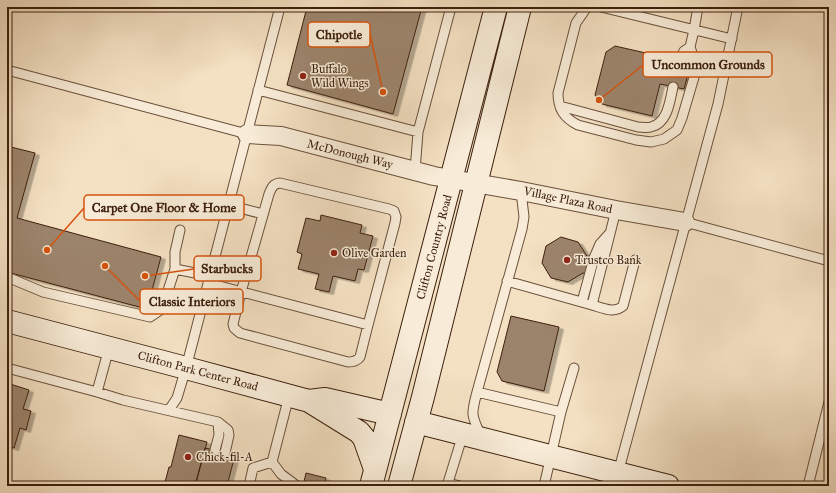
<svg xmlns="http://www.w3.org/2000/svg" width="836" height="493" viewBox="0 0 836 493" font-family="'IM FELL Great Primer',serif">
	<defs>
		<filter id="shadow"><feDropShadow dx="4.5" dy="2.5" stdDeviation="0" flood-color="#0004"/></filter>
	</defs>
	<rect width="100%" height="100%" fill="#f4e1c3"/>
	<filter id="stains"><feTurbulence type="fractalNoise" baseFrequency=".005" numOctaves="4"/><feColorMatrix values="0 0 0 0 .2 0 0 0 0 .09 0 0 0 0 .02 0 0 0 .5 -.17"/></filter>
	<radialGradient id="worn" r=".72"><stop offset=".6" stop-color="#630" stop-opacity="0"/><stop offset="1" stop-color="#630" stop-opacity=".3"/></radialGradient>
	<!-- building -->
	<path fill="#9c846c" stroke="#3d200e" filter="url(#shadow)" d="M307,7H422L393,114L287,85Z
		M615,46L668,58L667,61L690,67L684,89L660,84L652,116L602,104L595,95L606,52Z
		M7,146L35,153L17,218L161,257L147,309L7,272V251L12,233L7,232Z
		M321,215L362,225L360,233L373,236L364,270L358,269L355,281L333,276L329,292L315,289L319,274L298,269L302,254L297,252L306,218L320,221Z
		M561,237L578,242L587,256L600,258L596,276L583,273L568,282L551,278L542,263L546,246Z
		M511,316L559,327L544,391L502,381L497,372Z
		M7,383L29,390L23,409L31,411L26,430L20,428L14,448L7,446Z
		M179,435L207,442L195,486H164L169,467H171Z
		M205,448L235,455L227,486H195Z
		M306,473L326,478L324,486H303Z"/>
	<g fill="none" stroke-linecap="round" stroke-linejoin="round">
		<defs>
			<path id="lane" d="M587,7L576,23L558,93C558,109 564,118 578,125L636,140L651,142L664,139L677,130L682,118L695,74L696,65L690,47L694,30L698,7
				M601,7L732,39
				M678,64L684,51L690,47
				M7,70L247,134
				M258,90L418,132
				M560,106L638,127C642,127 647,128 651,127C668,123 670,100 673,87
				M415,171L418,132L451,7
				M521,191L524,217L522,229L477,392L561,412L544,486
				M228,205L263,214
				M685,222L829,261
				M175,269L210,276
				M7,277L43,292L150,317L162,309L175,269V252L180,230
				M507,281L592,305L616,210
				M208,283L368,325L395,223L396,217L394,211L389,209L280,183C273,184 272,187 269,194L241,292L233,324L234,328L240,333L348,362C353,362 357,361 360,357L368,325
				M582,302L594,258L600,244L609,234
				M592,305C603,308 614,314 623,306L635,260
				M7,368L97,392L109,348
				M97,392L123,400L218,422L219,435L215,450
				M477,392C471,414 471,415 481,436
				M289,396L272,462L281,474L297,486
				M169,410L177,398L186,368L280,7
				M561,412L574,368
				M218,422L228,430L229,435L225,453
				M448,483L460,486
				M249,486L253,468L272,462
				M447,486L463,434
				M613,486L618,473L718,104L738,7
				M808,486L829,402"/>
			<path id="street" d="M247,134L281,136L434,176L521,191L616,210L685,222"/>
			<path id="secondary" d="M7,321L186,368L309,401L325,399L390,414
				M309,401L359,432L364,438L375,469
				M416,422L668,486
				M371,486L496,7
				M399,486L423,397L520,7"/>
		</defs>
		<!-- lane casing -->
		<use href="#lane" stroke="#6b503b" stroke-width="11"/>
		<!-- street casing -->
		<use href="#street" stroke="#6b503b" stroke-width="20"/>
		<!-- secondary casing -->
		<use href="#secondary" stroke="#3d200e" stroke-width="24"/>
		<!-- lane -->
		<use href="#lane" stroke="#f8ecd8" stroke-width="9"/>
		<!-- street -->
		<use href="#street" stroke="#f8ecd8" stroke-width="18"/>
		<!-- secondary -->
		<use href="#secondary" stroke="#f8ecd8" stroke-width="22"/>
	</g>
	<!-- markers -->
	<g fill="#8f2418" stroke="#f8ecd8" stroke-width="1.5">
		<circle cx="303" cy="76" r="4"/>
		<circle cx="334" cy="253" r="4"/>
		<circle cx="567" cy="260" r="4"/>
		<circle cx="188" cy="457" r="4"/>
	</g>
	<g text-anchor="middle" stroke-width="3" stroke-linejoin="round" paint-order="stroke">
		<!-- poi labels -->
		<g font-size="12" fill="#3d200e" stroke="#f8ecd8" text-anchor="start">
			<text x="311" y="73">Buffalo<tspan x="311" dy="14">Wild Wings</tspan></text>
			<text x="342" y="257">Olive Garden</text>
			<text x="575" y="264">Trustco Bank</text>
			<text x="196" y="461">Chick-fil-A</text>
		</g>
		<!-- street labels -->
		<g font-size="12" fill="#3d200e" stroke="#f8ecd8">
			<text transform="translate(350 154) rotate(14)" y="4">McDonough Way</text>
			<text transform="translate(568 200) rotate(12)" y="4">Village Plaza Road</text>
			<text transform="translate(434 247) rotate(-75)" y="4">Clifton Country Road</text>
			<text transform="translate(198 371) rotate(15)" y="4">Clifton Park Center Road</text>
		</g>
	</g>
	<!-- callouts -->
	<path fill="none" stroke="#d7530c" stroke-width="1.5" d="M383 92L370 34M599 100L643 65M47 250L84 208M145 276L194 269M105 266L140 301"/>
	<g fill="#d7530c" stroke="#f8ecd8" stroke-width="1.5">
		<circle cx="383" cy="92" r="4"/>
		<circle cx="599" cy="100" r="4"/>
		<circle cx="47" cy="250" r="4"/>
		<circle cx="145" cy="276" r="4"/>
		<circle cx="105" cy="266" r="4"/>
	</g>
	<g fill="#f8ecd8" stroke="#d7530c" stroke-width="1.5">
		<rect x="308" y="22" width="62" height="25" rx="4"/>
		<rect x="643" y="52" width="129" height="25" rx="4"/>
		<rect x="84" y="195" width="160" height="25" rx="4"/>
		<rect x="194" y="256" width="67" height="25" rx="4"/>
		<rect x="140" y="289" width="103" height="25" rx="4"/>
	</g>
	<g font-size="13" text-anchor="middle" font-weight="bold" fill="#3d200e">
		<text x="339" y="39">Chipotle</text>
		<text x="708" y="69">Uncommon Grounds</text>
		<text x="164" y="212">Carpet One Floor &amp; Home</text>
		<text x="227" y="273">Starbucks</text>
		<text x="192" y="306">Classic Interiors</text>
	</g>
	<!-- margin -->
	<rect width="836" height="493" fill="none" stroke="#f4e1c3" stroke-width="24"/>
	<rect x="8" y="8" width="820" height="477" fill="none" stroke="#3d200e" stroke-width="2"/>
	<rect x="12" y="12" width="812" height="469" fill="none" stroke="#3d200e"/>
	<rect width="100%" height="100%" filter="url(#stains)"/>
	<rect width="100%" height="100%" fill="url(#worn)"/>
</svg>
